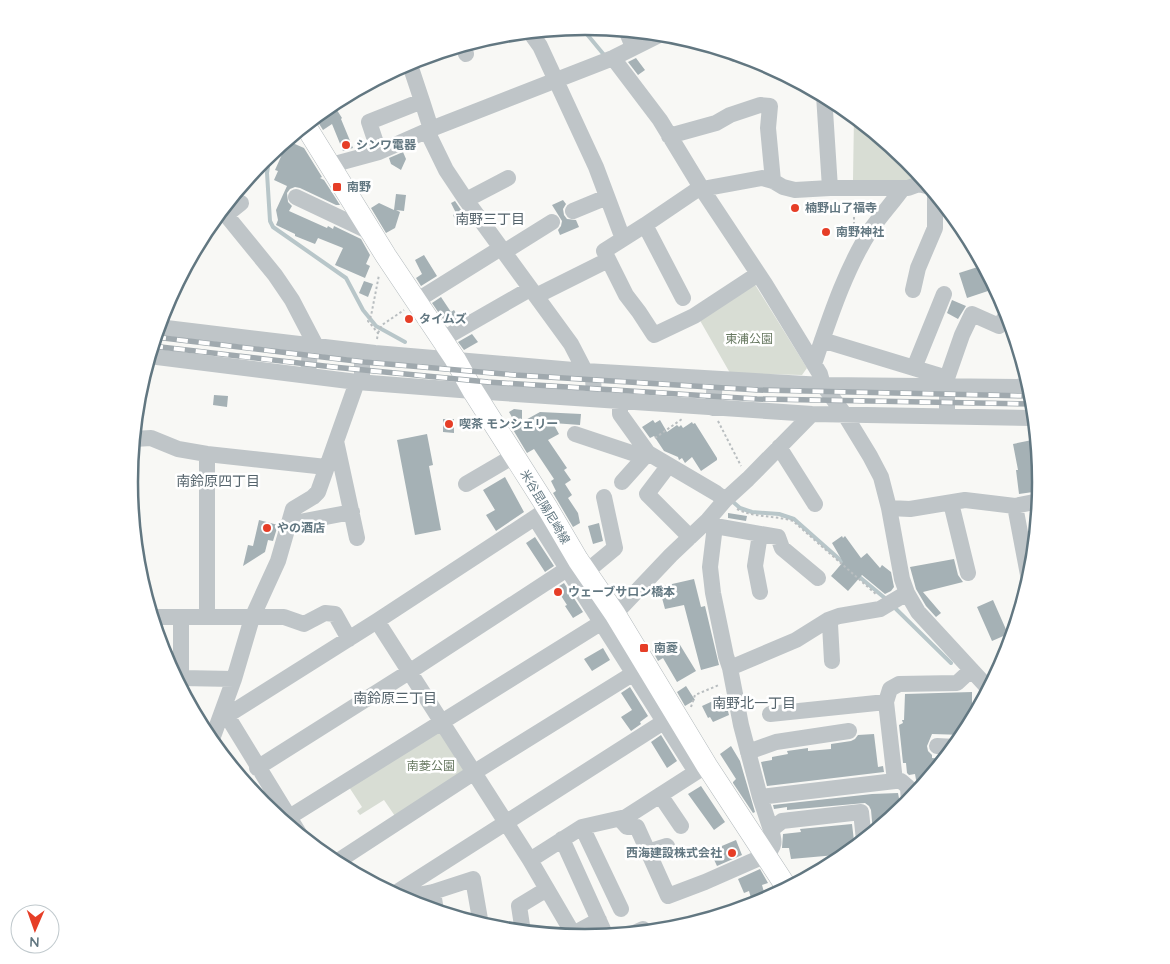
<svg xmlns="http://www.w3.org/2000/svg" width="1170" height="964" viewBox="0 0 1170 964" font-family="Quicksand,'Noto Sans JP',sans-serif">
	<rect width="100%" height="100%" fill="#f8f8f5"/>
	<!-- green -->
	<path fill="#d8ddd4" d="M854,116L907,160L913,167L912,179L907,182L853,180Z
		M754,283L807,368L802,375L730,373L698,317Z
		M438,730L466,770L397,819L384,800L360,815L357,811L362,807L349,787Z"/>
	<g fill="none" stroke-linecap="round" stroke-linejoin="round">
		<!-- stream -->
		<path stroke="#b8c6c9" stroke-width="4" d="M581,27L605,56
			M270,154L267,173L270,221L273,227L346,278L363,310L376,326L405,342
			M732,501L740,508L752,512L779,514L794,519L846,565
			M857,575L886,599
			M895,608L951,663"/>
	</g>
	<!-- building -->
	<path fill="#a5b1b5" d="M636,58L645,70L638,75L628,62Z
		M335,107L342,118L341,119L353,148L343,151L332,124L323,130L316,119Z
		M288,141L304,148L322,177L320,178L324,180L340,205H336L300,188L295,187L290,189L287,193L288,202L292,206L289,211L327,228L328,226L333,229L334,226L361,239L370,255L366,264L370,266L365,278L335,265L343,248L318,238L315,244L295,236V234L276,225L278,220L276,210L287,186L274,180L278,171L275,170Z
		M403,152L406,159L401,170L391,164L389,158Z
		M396,194L406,195L404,211L396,210L400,212L395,228L386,233L371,208L379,203L394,210Z
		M563,200L566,204L563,209L564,215L567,219L576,220L579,227L560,235L558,230L561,226L562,221L552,205Z
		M455,201L468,220L458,225L453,215L456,213L451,203Z
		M424,255L437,276L421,286L416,278L422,274L415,260Z
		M984,265L993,283L989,284L991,290L967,298L959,273Z
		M364,281L373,284L368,297L359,293Z
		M441,297L451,312L454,310L459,318L447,325L432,303Z
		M952,300L966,306L958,319L947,313Z
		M472,334L478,342L464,350L458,342Z
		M214,395L228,396L227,407L213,405Z
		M514,409L522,410V422L540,412L581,414L580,425L553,423L559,434L548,440L567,468L564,470L571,480L565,484L572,495L568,498L578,513L580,523L573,527L553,493L556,491L551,481L554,479L534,449L527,453L512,428L517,426L509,412Z
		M443,419H454V433L443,432Z
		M653,420L655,423L660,420L667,432L677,425L679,427L681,425L683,428L692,422L693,424L695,423L717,458V460L701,471L692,457L685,463L682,458L679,460L678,457L664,451L654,436L650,438L642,427Z
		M427,434L433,465L429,466L441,530L415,535L397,440Z
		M1032,440L1039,467L1040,491L1019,494L1016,470H1018L1013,444Z
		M505,477L524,512L496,531L486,515L495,510L483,490Z
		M728,513L747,516L746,521L728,518Z
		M259,520L278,525L273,541L268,540L265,552L243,566L248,545L253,546Z
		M599,523L603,541L593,544L588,526Z
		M842,536L843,538L845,536L861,558L867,553L880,568L882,565L891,572L894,587L891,591L885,594L862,575L848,591L831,576L843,562L832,543Z
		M535,537L554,566L545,572L526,543Z
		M954,559L958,575L963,582L923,592L941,613L936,617L926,606L916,589L910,567Z
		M694,579L701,607L705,606L719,665L701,670L684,605L665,609L659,587Z
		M564,583L583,612L573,618L565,606L567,605L556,588Z
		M993,600L1008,634L992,641L977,607Z
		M677,640L696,671L677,682L663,658L658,661L652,650L662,644L665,648Z
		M603,648L610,660L592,671L584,659Z
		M686,686L695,700L685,706L677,692Z
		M630,687L648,716L640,722L641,724L631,731L621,717L632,710L621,693Z
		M972,692V720L964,735L932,734L927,746L928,751L932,755V758L945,759L918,791L915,774L909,775L907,773L906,763H903L899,725L903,723L902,720H904L905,694Z
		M724,696L729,715L713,722L710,717L708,718L702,706Z
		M874,734L878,767L883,766L884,772L767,786L761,762L772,760V757L788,754L787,751L808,748V751L831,749V744L851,741L855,739L858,735Z
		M661,735L677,761L667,768L651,742Z
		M731,746L740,761L755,812L753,813L733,783V782L736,779L720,754Z
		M701,786L725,822L714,830L688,794Z
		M898,793L901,809L873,832L871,810L869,806L865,803L787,810V807L774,809L773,805L872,794Z
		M852,824L854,841L851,842L852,850L836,862V855L791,859L789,848H782L783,834L801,832L800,829Z
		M736,840L742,855L717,866L710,851Z
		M760,869L768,883L762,885L766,899L753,905L749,891L744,893L738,879Z"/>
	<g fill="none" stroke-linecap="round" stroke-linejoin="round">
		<defs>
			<path id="major" d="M305,125L386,256L455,359L473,391L548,509L578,560L615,614L707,766L787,888"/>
		</defs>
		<!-- major casing -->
		<use href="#major" stroke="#b2b9bc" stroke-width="22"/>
		<!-- path -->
		<path stroke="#b9bec0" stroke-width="2" stroke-dasharray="2.5 2.5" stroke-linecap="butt" d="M854,202V230
			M378,333L382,325L404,310
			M377,339L378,333L368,321L371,316L379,275
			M718,421L741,466
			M655,438L682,419
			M737,509C754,518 774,515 793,521L877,595
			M691,707L695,695L719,685"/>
		<!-- minor -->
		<path stroke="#bfc5c8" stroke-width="16" d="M626,30L633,47
			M530,32L540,46L596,167L623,239
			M463,45L466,54
			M733,53L735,54
			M613,58L660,120L702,189L765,284L820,374L823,385L845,415L870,456L881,477L889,508L902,579L907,593L918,612L989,689
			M824,95L830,188
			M422,101L431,129
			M427,131L446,170L466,200L571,344L585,371L593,376L594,399
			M669,136L716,123L730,115L760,105L770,106L768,128L773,181
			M379,152L369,122L422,101L409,62
			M331,165L379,152L431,129L613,58L661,34
			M702,189L762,178L773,181L783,187L795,190L830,188H908L919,184L930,187
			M296,197L370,232
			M466,200L508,178
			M222,210L275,275L292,300L316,346L310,350L308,376
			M573,211L607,197
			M226,215L241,203
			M645,225L604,251L626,295L639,312L654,335L694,316L758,274
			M504,252L552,222
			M913,290L918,268L935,228V193
			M536,296L608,260
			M683,298L645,225L701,187
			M416,301L501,248
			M158,327L375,353L585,371L823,385L1030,387
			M441,340L530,289
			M822,340L947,378
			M149,356L357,382L473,391L812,414L1034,418
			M814,364C829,320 846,267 872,228C882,214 893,202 903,188
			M914,368L944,294
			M620,401V414L648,453L716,493L725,500
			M713,408L715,379
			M947,416V378L962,335L972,314L999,326L1008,313
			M575,434L644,457
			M134,439L151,438L178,449L207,454L326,467
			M336,441L357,538
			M779,447L815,504
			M207,454V617
			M669,465L647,494L690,537
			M622,482L648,453
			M466,484L514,456
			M951,503L968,573
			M1015,506L1039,501
			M889,508L910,509L965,500L1015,506L1029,580
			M535,518L696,772
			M708,520L715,526L710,567L713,593L726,656L730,668L741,725L760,797L895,781L886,702L890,689L899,684L957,683L971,670
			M289,524L352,512
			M715,526L778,537L782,548L818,578
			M586,572L615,548L604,497
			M760,592L755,566L760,534
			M152,617H284L304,624L325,613L335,614L349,639
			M181,617V678L234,679
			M828,620L830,624L832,661
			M377,621L530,860L575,937
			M730,668L796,640L828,620L839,616L880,609L907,593
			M770,714L886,702
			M211,742L234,679L252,618L278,561L293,509L313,497L318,492L357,382L362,377V357L375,353
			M937,746L955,747
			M748,752L776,742L849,731
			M257,768L409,672L567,569L578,560
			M895,781H901L908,787L909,803
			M660,795L681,826
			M760,797L771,830
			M620,819L627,827H637L668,896L705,882L766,855C775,846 775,842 771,830L782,821L861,812L864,840
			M283,821L615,614L671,555L708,520L725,500L748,479L812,414
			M582,827L621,909
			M300,835L229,719L231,713L377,621L548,509
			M562,839L606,936
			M648,852L667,846
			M530,860L582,827L626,817L704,767
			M335,863L473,773L634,673
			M433,892L436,911
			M394,894L676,714
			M402,898L433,892L473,879L481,925
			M523,932L519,906L547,889
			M634,933L643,929L644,932
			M573,934L599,920"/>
		<!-- major -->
		<use href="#major" stroke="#fff" stroke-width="21"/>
		<defs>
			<path id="rail" d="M155,337L364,362L515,375L758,390L1032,396
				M152,346L333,367L488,382L757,399L1033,404"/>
		</defs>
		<!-- rail casing -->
		<use href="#rail" stroke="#a0a9ae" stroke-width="5.5"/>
		<!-- rail -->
		<use href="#rail" stroke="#fff" stroke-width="4" stroke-dasharray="11" stroke-linecap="butt"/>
	</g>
	<!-- markers -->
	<g fill="#e63e27" stroke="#fff" stroke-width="2">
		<circle cx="346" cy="145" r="5"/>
		<rect x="332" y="182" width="10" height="10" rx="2.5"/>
		<circle cx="795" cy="208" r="5"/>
		<circle cx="826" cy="232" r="5"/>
		<circle cx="409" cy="319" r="5"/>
		<circle cx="449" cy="424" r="5"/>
		<circle cx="267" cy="528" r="5"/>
		<circle cx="558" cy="592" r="5"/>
		<rect x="639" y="643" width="10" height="10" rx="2.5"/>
		<circle cx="732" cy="853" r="5"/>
	</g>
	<g text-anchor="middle" stroke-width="5" stroke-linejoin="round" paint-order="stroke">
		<!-- poi labels -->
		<g font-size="12" font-weight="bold" fill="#627781" stroke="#fff" text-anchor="start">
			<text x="356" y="149">シンワ電器</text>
			<text x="347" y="191">南野</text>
			<text x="805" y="212">楠野山了福寺</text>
			<text x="836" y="236">南野神社</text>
			<text x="419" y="323">タイムズ</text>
			<text x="459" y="428">喫茶 モンシェリー</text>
			<text x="277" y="532">やの酒店</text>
			<text x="568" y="596">ウェーブサロン橋本</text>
			<text x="654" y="652">南菱</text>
			<text x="722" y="857" text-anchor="end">西海建設株式会社</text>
		</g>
		<!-- park labels -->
		<g font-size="12" fill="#687962" stroke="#fff">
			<text x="749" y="343">東浦公園</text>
			<text x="431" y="770">南菱公園</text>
		</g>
		<!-- street labels -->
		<g font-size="12" fill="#627781" stroke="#fff">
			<text transform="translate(545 507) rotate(59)" y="4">米谷昆陽尼崎線</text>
		</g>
		<!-- neighbourhood labels -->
		<g font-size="14" fill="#55646c" stroke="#fff">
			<text x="490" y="224">南野三丁目</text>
			<text x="218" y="486">南鈴原四丁目</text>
			<text x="395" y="703">南鈴原三丁目</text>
			<text x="754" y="708">南野北一丁目</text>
		</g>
	</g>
	<!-- crop -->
	<path d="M0 0H1170V964H0ZM138 482a447 447 0 1 1 894 0a447 447 0 1 1-894 0Z" fill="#fff" fill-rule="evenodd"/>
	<path fill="none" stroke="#627781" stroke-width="2.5" d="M138 482a447 447 0 1 1 894 0a447 447 0 1 1-894 0Z"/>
	<!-- north arrow -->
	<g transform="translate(35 929) rotate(182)"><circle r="24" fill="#ffffff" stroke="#c0c9cd"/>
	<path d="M0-4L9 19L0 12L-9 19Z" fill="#e63e27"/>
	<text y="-8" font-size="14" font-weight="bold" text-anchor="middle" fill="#627781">N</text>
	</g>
</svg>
